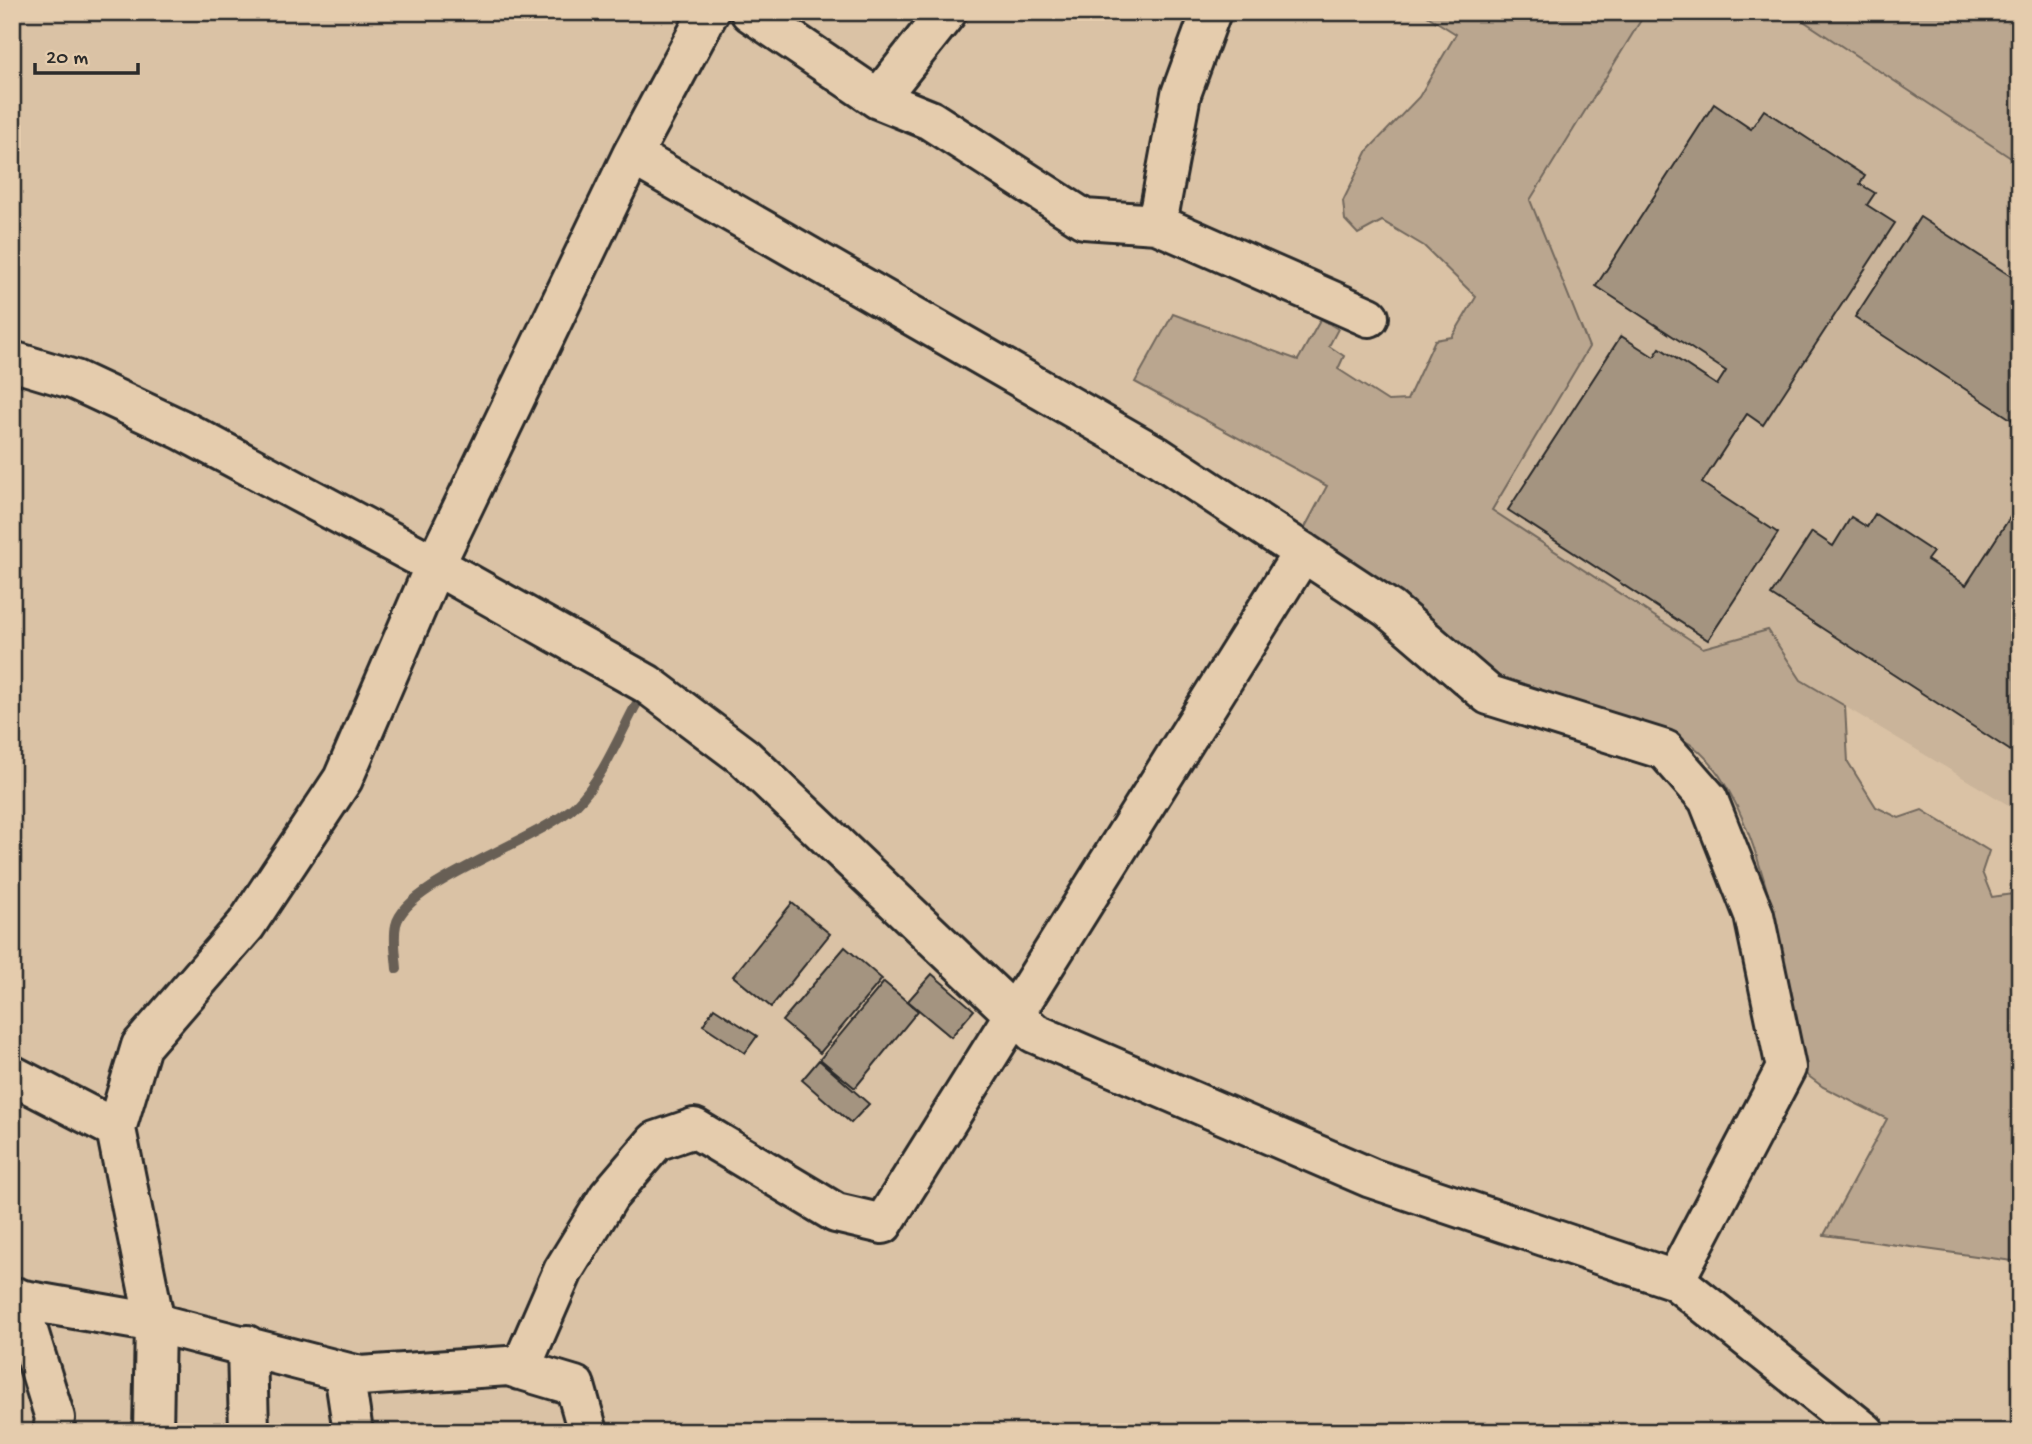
<svg xmlns="http://www.w3.org/2000/svg" width="2032" height="1444" viewBox="0 0 2032 1444" font-family="'Gochi Hand',sans-serif">
	<rect width="100%" height="100%" fill="#dac2a5"/>
	<filter id="ink" filterUnits="userSpaceOnUse"><feTurbulence type="fractalNoise" baseFrequency=".0143" numOctaves="2"/><feDisplacementMap in="SourceGraphic" scale="14" xChannelSelector="R" yChannelSelector="G"/><feConvolveMatrix kernelMatrix="1 2 1 2 8 2 1 2 1" color-interpolation-filters="sRGB"/></filter>
	<g filter="url(#ink)">
		<!-- built -->
		<path fill="#cab49a" d="M1646,12H2020V812L1801,680L1768,630L1703,648L1491,510L1589,347L1530,200Z"/>
		<!-- green -->
		<path fill="#baa68f" stroke="#72685d" stroke-width="2" d="M1421,12H1646L1530,200L1589,347L1492,510L1703,648L1768,630L1801,680L1845,706L1848,762L1876,807L1899,818L1922,810L1989,851L1982,872L1992,897L2020,893V1262L1824,1235L1887,1119L1823,1087L1803,1072C1788,987 1764,802 1693,746C1686,741 1677,737 1669,733L1501,682L1303,531L1327,486L1135,382L1173,314L1298,360L1321,319L1338,329L1329,346L1344,356L1338,369L1388,401L1407,400L1435,340L1452,337L1476,297L1424,246L1382,221L1358,234L1345,220L1343,201L1368,150L1419,97L1456,34Z
			M1790,12H2020V164Z"/>
		<g fill="none" stroke-linecap="round" stroke-linejoin="round">
			<!-- stream -->
			<path stroke="#675f55" stroke-width="10" d="M397,969C396,955 393,938 396,925C405,882 539,841 576,805C603,778 619,736 637,703"/>
		</g>
		<!-- building -->
		<path fill="#a49480" stroke="#2b2b2b" stroke-width="2" d="M1714,104L1751,129L1764,110L1865,176L1860,184L1875,193L1867,205L1895,223L1763,425L1747,414L1702,483L1778,533L1708,640L1508,510L1621,336L1654,357L1660,348L1717,385L1726,371L1596,286Z
			M1920,217L2020,282V425L1855,317Z
			M2020,502V757L1771,595L1812,532L1833,546L1851,517L1867,527L1875,514L1933,552L1927,560L1966,585Z
			M792,903L830,934L771,1007L733,976Z
			M845,947L882,979L820,1053L782,1021Z
			M932,974L974,1010L951,1037L908,1001Z
			M884,982L918,1011L855,1088L820,1059Z
			M714,1008L757,1036L745,1053L703,1025Z
			M819,1060L869,1104L851,1123L802,1080Z"/>
		<g fill="none" stroke-linecap="round" stroke-linejoin="round">
			<defs>
				<path id="minor" d="M750,12L878,99L930,120L1084,219L1157,224L1181,94L1211,12
					M878,99L947,12
					M632,155L1157,456L1389,609L1489,695L1665,750L1708,799L1754,915L1786,1068L1675,1280
					M1157,224L1369,317
					M12,361L75,380L182,430L435,565L647,684L744,757L1034,1033L1371,1178L1675,1280L1865,1432
					M12,1075L116,1129
					M12,1298L155,1323L360,1376L508,1366L575,1386L588,1432
					M18,1298L55,1418L53,1432
					M247,1345L249,1432
					M520,1370L563,1271L609,1196L656,1141L694,1128L836,1213L883,1224L1303,552
					M344,1372L353,1432
					M153,1432L155,1323L116,1129L141,1046L246,925L343,779L435,565L632,155L709,12"/>
			</defs>
			<!-- minor casing -->
			<use href="#minor" stroke="#2b2b2b" stroke-width="44"/>
			<!-- minor -->
			<use href="#minor" stroke="#e5ccad" stroke-width="38"/>
		</g>
	</g>
	<!-- margin -->
	<rect width="2032" height="1444" fill="none" stroke="#e5ccad" stroke-width="42"/>
	<rect x="21" y="21" width="1990" height="1402" fill="none" stroke="#2b2b2b" stroke-width="2.5" filter="url(#ink)"/>
	<!-- scale -->
	<path d="M35 63v10h103v-10" fill="none" stroke="#2b2b2b" stroke-width="3.5"/>
	<text x="46" y="63" font-size="21" fill="#2b2b2b" stroke="#e5ccad" stroke-width="5" paint-order="stroke">20 m</text>
</svg>
